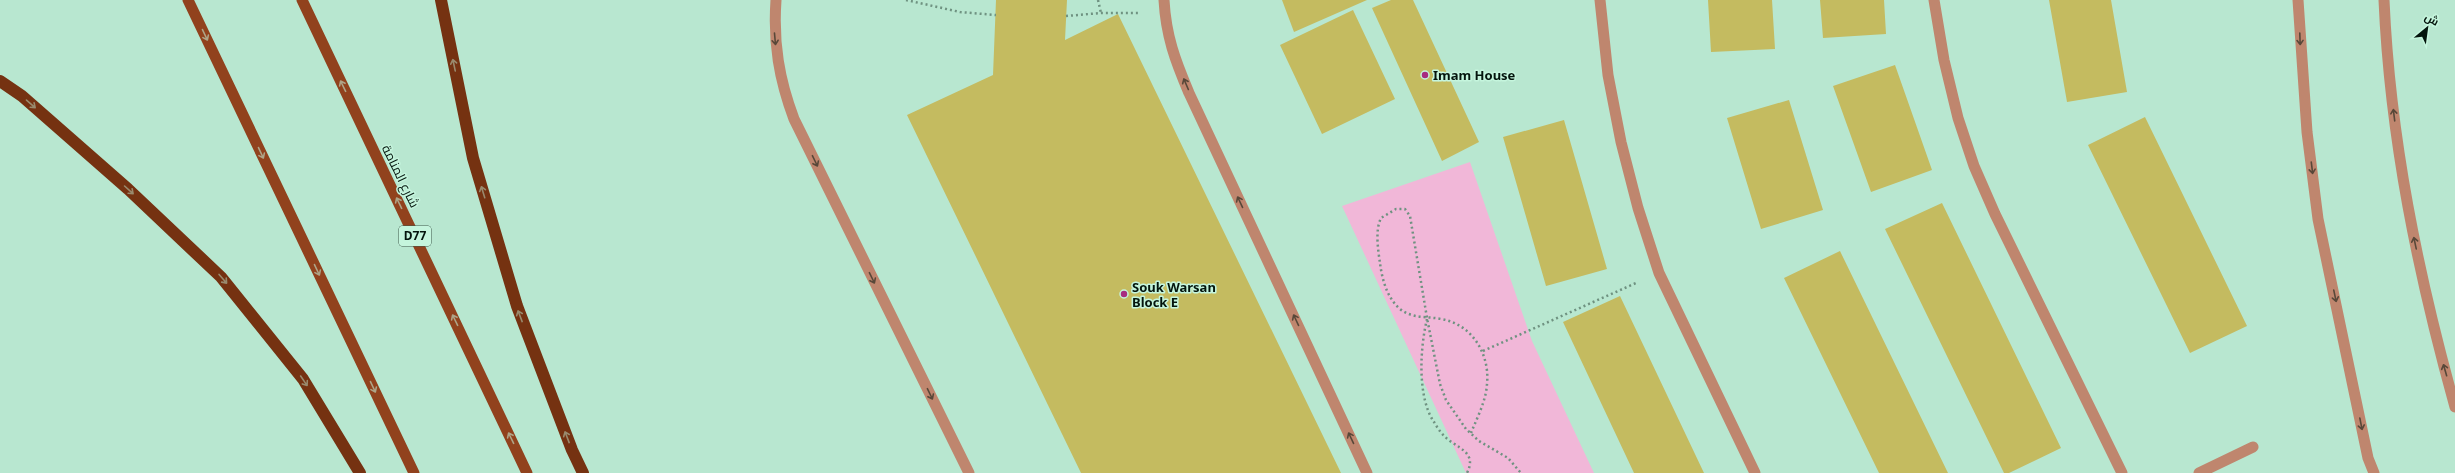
<svg xmlns="http://www.w3.org/2000/svg" width="2455" height="473" viewBox="0 0 2455 473" font-family="'Noto Sans',Cairo,sans-serif">
	<rect width="100%" height="100%" fill="#b8e7d0"/>
	<!-- green -->
	<path fill="#f1b7d8" d="M1470,162L1532,341L1594,473H1466L1342,206Z"/>
	<!-- building -->
	<path fill="#c4bb60" d="M996,0H1067L1065,40L1118,14L1341,473H1081L907,115L993,75Z
		M1282,0H1367L1294,32Z
		M1391,0H1413L1479,142L1442,161L1372,8Z
		M1708,0H1772L1775,49L1711,52Z
		M1820,0H1884L1886,34L1823,38Z
		M2049,0H2111L2127,92L2067,102Z
		M1353,10L1395,99L1322,134L1280,45Z
		M1895,65L1932,170L1871,192L1833,86Z
		M1789,100L1823,210L1761,229L1727,118Z
		M2145,117L2247,326L2190,353L2088,145Z
		M1564,120L1607,269L1546,286L1503,137Z
		M1942,203L2061,448L2009,473H2004L1885,229Z
		M1840,251L1948,473H1879L1784,278Z
		M1620,296L1704,473H1634L1563,322Z"/>
	<g fill="none" stroke-linecap="round" stroke-linejoin="round">
		<!-- path -->
		<path stroke="#6f9281" stroke-width="2.5" stroke-dasharray="2 3" stroke-linecap="butt" d="M906,0L960,12L996,15
			M1098,0L1101,13
			M1066,16L1101,13H1139
			M1427,319C1420,348 1417,397 1434,422C1438,429 1443,436 1450,441C1463,450 1476,455 1467,473
			M1483,351L1636,283
			M1471,433C1477,418 1486,401 1487,384C1490,354 1472,324 1441,319C1426,316 1413,319 1400,309C1387,298 1382,279 1380,263C1378,250 1375,230 1381,218L1396,209H1405L1410,216L1427,318L1440,384L1446,400L1466,429L1479,441L1508,458L1521,473"/>
		<!-- minor -->
		<path stroke="#bf866e" stroke-width="11" d="M776,0C773,43 779,79 794,119L969,473
			M1164,0C1166,36 1175,60 1189,93L1367,473
			M1600,0L1608,75L1621,142L1638,208L1659,273L1755,473
			M1934,0L1944,60L1958,118L1974,166L1995,214L2122,473
			M2199,473L2253,447"/>
		<!-- tertiary -->
		<path stroke="#bf866e" stroke-width="11" d="M2298,0L2307,132L2318,219L2368,458L2374,473
			M2384,0C2390,139 2418,274 2455,407"/>
		<!-- primary -->
		<path stroke="#91421d" stroke-width="11" d="M188,0L414,473
			M302,0L527,473"/>
		<!-- motorway -->
		<path stroke="#753211" stroke-width="12" d="M441,0L473,158L517,306L572,450L583,473
			M0,81L22,96L128,189L221,277L303,379L360,473"/>
	</g>
	<!-- one-way arrows -->
	<defs><path id="oneway-shaft" d="M-6 0H5M1.5-3L5.5 0L1.5 3" fill="none" stroke-width="1.6" stroke-linecap="round" stroke-linejoin="round"/></defs>
	<g stroke="#aea487">
		<use href="#oneway-shaft" transform="translate(205 35) rotate(65)"/>
		<use href="#oneway-shaft" transform="translate(343 86) rotate(-116)"/>
		<use href="#oneway-shaft" transform="translate(261 153) rotate(65)"/>
		<use href="#oneway-shaft" transform="translate(399 203) rotate(-116)"/>
		<use href="#oneway-shaft" transform="translate(317 270) rotate(65)"/>
		<use href="#oneway-shaft" transform="translate(455 320) rotate(-116)"/>
		<use href="#oneway-shaft" transform="translate(373 387) rotate(65)"/>
		<use href="#oneway-shaft" transform="translate(511 438) rotate(-116)"/>
	</g>
	<g stroke="#584839">
		<use href="#oneway-shaft" transform="translate(775 39) rotate(85)"/>
		<use href="#oneway-shaft" transform="translate(2300 39) rotate(88)"/>
		<use href="#oneway-shaft" transform="translate(1186 84) rotate(-113)"/>
		<use href="#oneway-shaft" transform="translate(2394 115) rotate(-97)"/>
		<use href="#oneway-shaft" transform="translate(815 161) rotate(64)"/>
		<use href="#oneway-shaft" transform="translate(2312 168) rotate(83)"/>
		<use href="#oneway-shaft" transform="translate(1240 202) rotate(-115)"/>
		<use href="#oneway-shaft" transform="translate(2415 243) rotate(-102)"/>
		<use href="#oneway-shaft" transform="translate(872 278) rotate(64)"/>
		<use href="#oneway-shaft" transform="translate(2335 296) rotate(78)"/>
		<use href="#oneway-shaft" transform="translate(1296 320) rotate(-115)"/>
		<use href="#oneway-shaft" transform="translate(2445 370) rotate(-106)"/>
		<use href="#oneway-shaft" transform="translate(930 394) rotate(64)"/>
		<use href="#oneway-shaft" transform="translate(2361 424) rotate(79)"/>
		<use href="#oneway-shaft" transform="translate(1351 438) rotate(-115)"/>
	</g>
	<g stroke="#998a6d">
		<use href="#oneway-shaft" transform="translate(454 65) rotate(-102)"/>
		<use href="#oneway-shaft" transform="translate(31 104) rotate(41)"/>
		<use href="#oneway-shaft" transform="translate(129 190) rotate(42)"/>
		<use href="#oneway-shaft" transform="translate(483 192) rotate(-107)"/>
		<use href="#oneway-shaft" transform="translate(223 279) rotate(49)"/>
		<use href="#oneway-shaft" transform="translate(520 316) rotate(-111)"/>
		<use href="#oneway-shaft" transform="translate(304 381) rotate(56)"/>
		<use href="#oneway-shaft" transform="translate(567 437) rotate(-111)"/>
	</g>
	<!-- markers -->
	<g fill="#a72c80" stroke="#c5f5dd" stroke-width="1.5">
		<circle cx="1425" cy="75" r="4"/>
		<circle cx="1124" cy="294" r="4"/>
	</g>
	<g text-anchor="middle" stroke-width="3" stroke-linejoin="round" paint-order="stroke">
		<!-- shield labels -->
		<rect fill="#c5f5dd" stroke="#3e584b" stroke-width="1" x="399" y="226" width="32" height="20" rx="3"/>
		<g font-size="12" font-weight="bold" fill="#04150d">
			<text x="415" y="240">D77</text>
		</g>
		<!-- poi labels -->
		<g font-size="13" font-weight="bold" fill="#04150d" stroke="#c5f5dd" text-anchor="start">
			<text x="1433" y="80">Imam House</text>
			<text x="1132" y="292">Souk Warsan<tspan x="1132" dy="15">Block E</tspan></text>
		</g>
		<!-- street labels -->
		<g font-size="13" fill="#04150d" stroke="#c5f5dd">
			<text transform="translate(401 176) rotate(64)" y="5">شارع المنامة</text>
		</g>
	</g>
	<!-- north arrow -->
	<g transform="translate(2427 28) rotate(29)" stroke="#c5f5dd" stroke-width="3" paint-order="stroke">
	<path d="M0-3L7 15L0 10L-7 15Z" fill="#04150d"/>
	<text y="-6" font-size="11" font-weight="bold" text-anchor="middle" fill="#04150d">ش</text>
	</g>
</svg>
